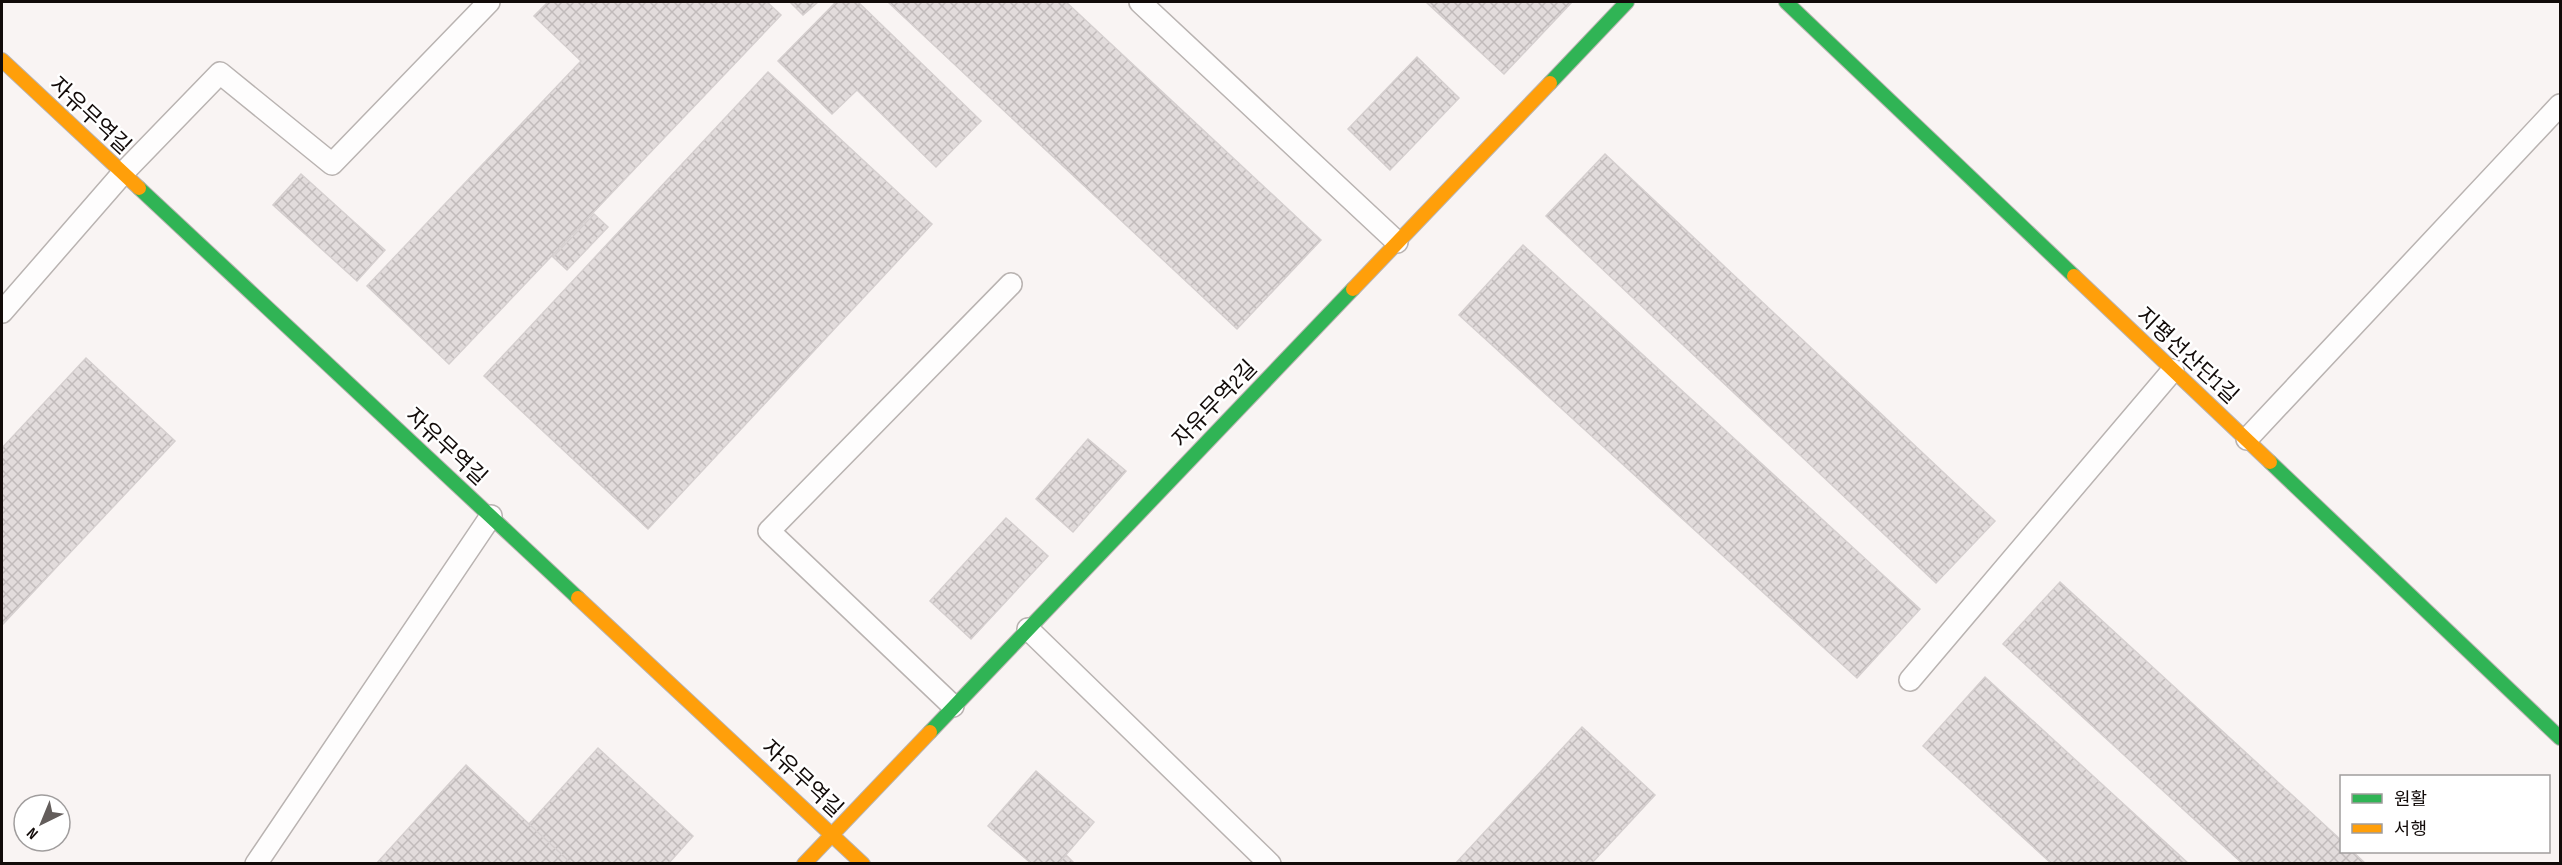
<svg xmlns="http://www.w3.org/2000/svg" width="2562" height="865" viewBox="0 0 2562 865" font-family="'Sofia Sans Condensed','Noto Sans KR',sans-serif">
	<defs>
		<pattern id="building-cross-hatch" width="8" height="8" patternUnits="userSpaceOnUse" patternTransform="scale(1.5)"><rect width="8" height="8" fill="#e2dcdc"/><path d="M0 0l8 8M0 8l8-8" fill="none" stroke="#c1bbbb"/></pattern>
	</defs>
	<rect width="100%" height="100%" fill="#f9f4f3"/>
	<!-- building -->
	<path fill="url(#building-cross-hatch)" stroke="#d5cfcf" stroke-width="1.5" d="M548,2H767L781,15L449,364L367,286L581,61L534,16Z
		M790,2H818L803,15Z
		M836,2H858L981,121L936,167L857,90L832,114L778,61Z
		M888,2H1066L1321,240L1237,329Z
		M1426,2H1572L1504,74Z
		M1417,57L1459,98L1390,170L1348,129Z
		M768,72L932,224L648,529L484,376Z
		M1605,154L1995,521L1936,583L1546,216Z
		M301,174L385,250L357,281L273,205Z
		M594,214L608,227L567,270L553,257Z
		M1523,245L1920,609L1857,678L1459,315Z
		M86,358L175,441L2,625V448Z
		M1088,439L1126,471L1073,532L1036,499Z
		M1006,518L1048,556L971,639L930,601Z
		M2060,582L2342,841V852H2353L2366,864H2243L2003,644Z
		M1985,677L2189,864H2052L1923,746Z
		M1582,727L1655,795L1591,864H1455Z
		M598,748L693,836L668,864H572L529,824Z
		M466,765L529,824L572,864H376Z
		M1036,771L1094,822L1058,864H1032L988,826Z
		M1066,855L1075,864H1058Z"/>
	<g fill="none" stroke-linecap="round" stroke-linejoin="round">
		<defs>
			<path id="lane" d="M1140,2L1397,242
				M2,312L123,173L220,73L332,164L489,2
				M2247,439L2560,105
				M1028,629L1270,864
				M1910,680L2173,370
				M953,706L769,531L1011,284
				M256,864L491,516"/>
			<path id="fast" d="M1786,2L2074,276
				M1550,83L1627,2
				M139,188L578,598
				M2270,462L2560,738
				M930,732L1353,289"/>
			<path id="slow" d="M2,60L139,188
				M2074,276L2270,462
				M1353,289L1550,83
				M578,598L863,864
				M804,864L930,732"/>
		</defs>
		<!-- lane casing -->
		<use href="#lane" stroke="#b9b3b1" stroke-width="24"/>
		<!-- fast casing -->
		<use href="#fast" stroke="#b9b3b1" stroke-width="16"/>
		<!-- slow casing -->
		<use href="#slow" stroke="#b9b3b1" stroke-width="16"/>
		<!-- lane -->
		<use href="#lane" stroke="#fefdfd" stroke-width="21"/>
		<!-- fast -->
		<use href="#fast" stroke="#30b455" stroke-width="14"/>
		<!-- slow -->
		<use href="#slow" stroke="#ff9f0a" stroke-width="14"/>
	</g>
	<g text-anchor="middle" stroke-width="5" stroke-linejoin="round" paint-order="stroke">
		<!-- street labels -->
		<g font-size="22" fill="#120b09" stroke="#fff">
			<text transform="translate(91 115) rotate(43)" y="8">자유무역길</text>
			<text transform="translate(2188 355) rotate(43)" y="8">지평선산단1길</text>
			<text transform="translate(1214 403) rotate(-46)" y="8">자유무역2길</text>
			<text transform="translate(447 446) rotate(43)" y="8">자유무역길</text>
			<text transform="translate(803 778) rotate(43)" y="8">자유무역길</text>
		</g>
	</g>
	<!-- border -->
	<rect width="2562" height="865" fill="none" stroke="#120b09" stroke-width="6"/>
	<!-- legend -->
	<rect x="2340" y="775" width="210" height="78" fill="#ffffff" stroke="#a09d9d" stroke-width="1.5"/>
	<rect x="2352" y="794" width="30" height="9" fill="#30b455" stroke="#a09d9d" stroke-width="1.5"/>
	<text x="2394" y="805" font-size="18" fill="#120b09">원활</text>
	<rect x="2352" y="824" width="30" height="9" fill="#ff9f0a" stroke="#a09d9d" stroke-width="1.5"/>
	<text x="2394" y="835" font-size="18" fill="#120b09">서행</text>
	<!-- north arrow -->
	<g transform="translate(42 823) rotate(223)"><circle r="28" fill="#ffffff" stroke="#a09d9d" stroke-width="1.5"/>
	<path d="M0-4.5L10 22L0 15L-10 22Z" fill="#635d5b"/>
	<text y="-9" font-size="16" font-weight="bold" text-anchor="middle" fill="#120b09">N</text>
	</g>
</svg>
